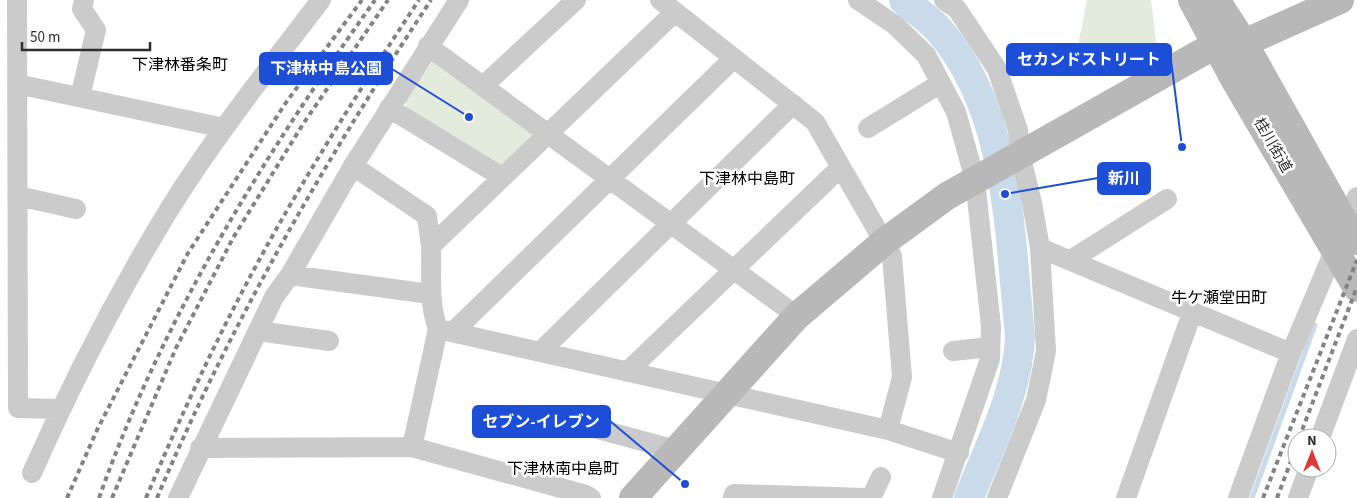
<svg xmlns="http://www.w3.org/2000/svg" width="1357" height="498" viewBox="0 0 1357 498" font-family="'Source Sans 3','Noto Sans JP',sans-serif">
	<rect width="100%" height="100%" fill="#fff"/>
	<!-- green -->
	<path fill="#e3ebdc" d="M1087,0H1151L1157,48L1142,46L1129,51L1125,45L1091,60H1075Z
		M433,61L531,128L532,135L503,164L493,165L406,107V99Z"/>
	<g fill="none" stroke-linecap="round" stroke-linejoin="round">
		<!-- stream -->
		<path stroke="#c9dbea" stroke-width="5" d="M1252,498L1315,325"/>
		<!-- river -->
		<path stroke="#c9dbea" stroke-width="30" d="M904,0C915,10 929,19 939,30C1010,112 1009,232 1020,335C1019,391 989,446 969,498"/>
		<!-- street -->
		<path stroke="#cbcbcb" stroke-width="20" d="M17,0L18,408L60,409
			M660,0L815,122L884,242L892,256L902,377L888,430
			M858,0L895,25L926,55L956,112L975,180L991,326L990,359L942,498
			M944,0L957,9L997,69L1018,130L1020,154L1032,203L1040,248L1046,351L1036,400L997,498
			M428,46L797,316
			M17,84L224,128
			M483,86L576,0
			M80,97L96,30L82,9L84,0
			M389,108L502,177
			M868,128L941,83
			M353,166L427,216C428,226 430,237 431,247C432,275 428,302 438,329L412,447
			M18,196L76,209
			M431,246L675,12
			M1040,248L1291,353
			M1071,260L1167,199
			M290,275L430,294
			M438,329L888,430L959,453
			M258,331L329,341
			M453,332L734,58
			M953,351L990,347
			M540,352L793,104
			M627,372L841,167
			M568,421L676,450
			M1320,438L1357,339
			M200,448L412,447L586,495L591,498
			M32,473C72,382 118,293 170,208C215,136 269,68 321,0
			M178,498L274,297L290,275L353,166L459,0
			M733,498L734,494L866,498
			M871,498L881,477
			M1126,498L1192,313
			M1238,498L1291,353L1357,197
			M1298,498L1309,468"/>
		<!-- secondary -->
		<path stroke="#b8b8b8" stroke-width="28" d="M1192,0L1234,79L1357,288
			M1216,0L1244,43L1345,223L1357,241
			M633,498L797,316L884,242L947,196L1215,45L1244,43L1340,0"/>
		<!-- rail -->
		<path stroke="#838383" stroke-width="4" stroke-dasharray="5 4" stroke-linecap="butt" d="M1299,438L1357,287
			M67,498L97,430L188,253L287,101L362,0
			M99,498C163,317 264,156 375,0
			M112,498L176,348L233,238L303,124L388,0
			M146,498C184,408 225,320 273,235C318,155 368,77 419,0
			M157,498C231,322 326,159 431,0
			M1263,498L1357,260
			M1277,498L1297,445"/>
	</g>
	<g text-anchor="middle" stroke-width="5" stroke-linejoin="round" paint-order="stroke">
		<!-- street labels -->
		<g font-size="15" fill="#2e2e2e" stroke="#fff">
			<text transform="translate(1273 145) rotate(60)" y="5">桂川街道</text>
		</g>
		<!-- neighbourhood labels -->
		<g font-size="16" fill="#000" stroke="#fff">
			<text x="180" y="70">下津林番条町</text>
			<text x="747" y="184">下津林中島町</text>
			<text x="1219" y="303">牛ケ瀬堂田町</text>
			<text x="563" y="474">下津林南中島町</text>
		</g>
	</g>
	<!-- callouts -->
	<path fill="none" stroke="#1d4ed8" stroke-width="2" d="M1182 147L1171 60M469 117L392 69M1005 194L1098 178M685 484L610 421"/>
	<g fill="#1d4ed8" stroke="#fff" stroke-width="2">
		<circle cx="1182" cy="147" r="5"/>
		<circle cx="469" cy="117" r="5"/>
		<circle cx="1005" cy="194" r="5"/>
		<circle cx="685" cy="484" r="5"/>
	</g>
	<g fill="#1d4ed8" stroke="#1d4ed8" stroke-width="2">
		<rect x="1007" y="44" width="164" height="31" rx="5"/>
		<rect x="260" y="53" width="132" height="31" rx="5"/>
		<rect x="1098" y="163" width="52" height="31" rx="5"/>
		<rect x="473" y="406" width="137" height="31" rx="5"/>
	</g>
	<g font-size="16" text-anchor="middle" font-weight="bold" fill="#fff">
		<text x="1089" y="65">セカンドストリート</text>
		<text x="326" y="74">下津林中島公園</text>
		<text x="1124" y="184">新川</text>
		<text x="541" y="427">セブン-イレブン</text>
	</g>
	<!-- north arrow -->
	<g transform="translate(1312 453)"><circle r="24" fill="#ffffff" stroke="#ababab"/>
	<path d="M0-4L9 19L0 12L-9 19Z" fill="#df3836"/>
	<text y="-8" font-size="14" font-weight="bold" text-anchor="middle" fill="#2e2e2e">N</text>
	</g>
	<!-- scale -->
	<path d="M22 42v8h128v-8" fill="none" stroke="#2e2e2e" stroke-width="2.5"/>
	<text x="30" y="42" font-size="15" fill="#2e2e2e" stroke="#ffffff" stroke-width="4" paint-order="stroke">50 m</text>
</svg>
